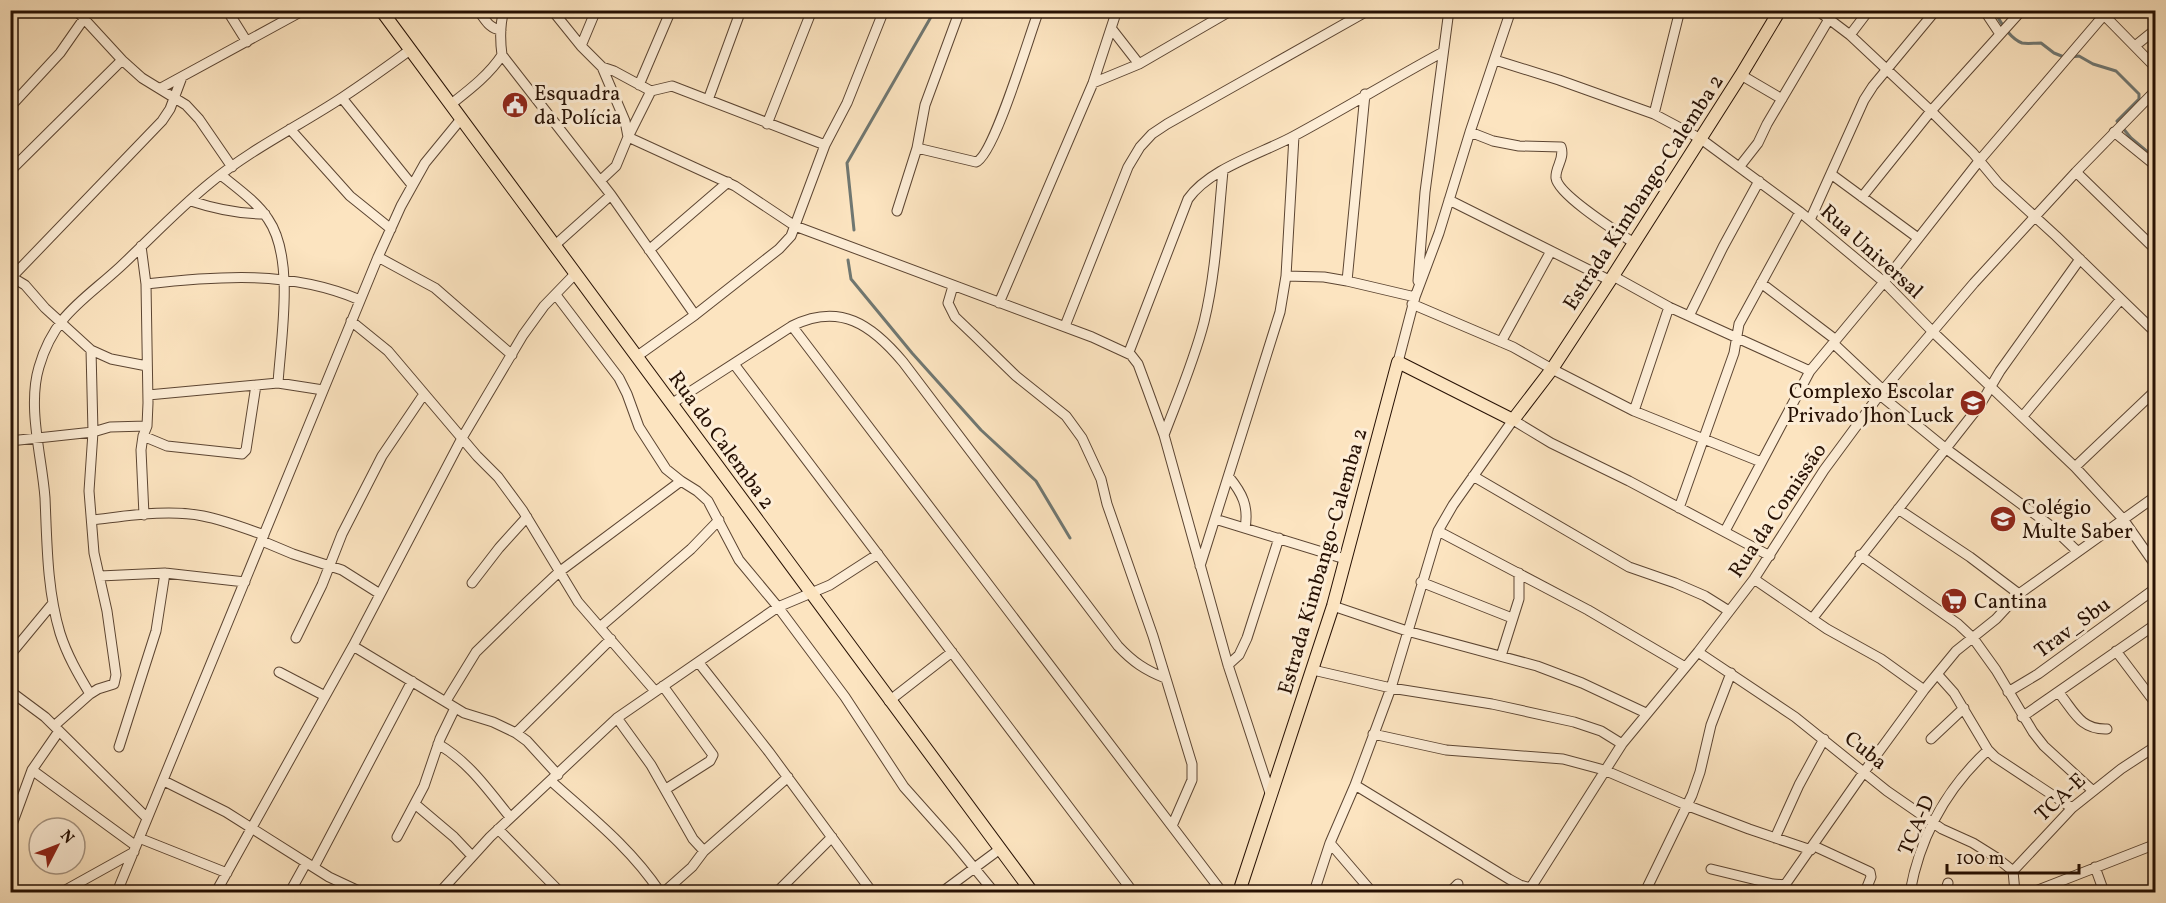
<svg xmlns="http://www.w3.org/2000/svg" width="2166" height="903" viewBox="0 0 2166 903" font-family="Vollkorn,serif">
	<rect width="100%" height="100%" fill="#fce4c0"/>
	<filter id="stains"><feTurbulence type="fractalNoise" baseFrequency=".00333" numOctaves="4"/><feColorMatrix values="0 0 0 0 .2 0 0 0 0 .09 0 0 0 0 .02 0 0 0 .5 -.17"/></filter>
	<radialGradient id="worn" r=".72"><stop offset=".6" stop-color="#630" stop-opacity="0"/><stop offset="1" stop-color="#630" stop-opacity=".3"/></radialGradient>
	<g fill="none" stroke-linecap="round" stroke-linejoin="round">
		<!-- stream -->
		<path stroke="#707771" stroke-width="3" d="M1994,10C2000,22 2009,38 2022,43C2027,44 2036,43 2041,43L2054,53L2064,57
			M2071,57L2079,56L2093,64L2116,71L2139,94V99L2117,121L2131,138L2156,159
			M854,230L847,163L935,10
			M848,260L851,279L912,353L981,430L1036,481L1070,538"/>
		<defs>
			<path id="minor" d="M76,10L122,60L142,78L186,105L199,119L232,167
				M227,10L247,42
				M478,10C485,19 489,29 501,30
				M552,10L581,46L602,67L614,71L651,91
				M1817,10L1850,35L1931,111L1973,153L1998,183L2056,236L2156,333
				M1984,10L2000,34
				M2101,12L2156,68
				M1111,28L1139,64
				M1850,35L1869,10
				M581,46L596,10
				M2135,46L2156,29
				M502,55L611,195L695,315
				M1495,60L1559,80L1654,114L1701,139L1800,212L1884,282L1933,332L2075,467L2123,519L2156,566
				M602,67L625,121L628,137
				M1741,75L1782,99
				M1093,83L1139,64L1232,10
				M639,85L671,10
				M161,88L304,10
				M342,98L412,185
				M708,100L741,10
				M450,105C469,90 489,75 502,55C500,40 500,24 504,10
				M10,107L60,53L90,10
				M1654,114L1680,10
				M767,124L812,10
				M290,129L350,196L391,229
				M1470,132L1493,141L1519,146L1561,147C1565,159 1555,167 1556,178C1558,195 1619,233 1634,243
				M2114,132L2156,166
				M628,137L735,186L795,226L1092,337L1131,355L1138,364L1148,391L1164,435L1228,665L1271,796
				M917,148L925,105L960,10
				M1740,166L1758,143L1767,124L1829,19
				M10,171L122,60
				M2076,172L2156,250
				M1831,174L1918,238
				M221,175C237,188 257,202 268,219C295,258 281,337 278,383
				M600,181L616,166L628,137L651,91L672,86L825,145
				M1862,197L1931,111L2022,10
				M1449,200L1609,280
				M191,201C215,209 239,214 265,214
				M897,211L917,148L976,162C994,156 1029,36 1039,10
				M1810,220L1864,100L1873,86L1936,10
				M141,246L146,284L148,403L147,426L143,436L141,450L144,515
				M554,246L611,195
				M649,250L728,182
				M378,257L435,288L512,355
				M10,276L25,285L45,308L91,350L111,359L147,366
				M1286,276L1324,277L1347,281L1415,297
				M1613,276L1669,307L1810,371
				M10,279L162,121L170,109L182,77
				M1347,281L1365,94
				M1418,281L1425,192L1449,10
				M1761,283L1836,340
				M146,284C218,276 291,270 360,300
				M953,286L948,303L955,317L977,338L1016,376L1066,416L1082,438L1101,479L1107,504L1153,636L1192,764V780L1172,826
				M556,295L619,378L627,394L639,427L666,469L681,481L697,491L708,501L739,560L778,607L845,697L904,787L953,842L994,892
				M999,303L1093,83L1117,10
				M1412,304L1513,347L1552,369L1634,411L1761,462
				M1689,316L1723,247L1759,181
				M351,321L388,351L477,456L498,477L523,511L578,602L655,691
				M792,326L1222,892
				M1065,326L1128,167L1140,147L1152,134L1167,124L1369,10
				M1501,342L1551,251
				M1833,343L1883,390
				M1129,352L1188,199C1210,168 1261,154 1294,136C1344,109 1393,79 1443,52
				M636,357L695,315L779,249L791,236L825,145L847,103L884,10
				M1398,362L1415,297L1439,233L1470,132L1511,10
				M734,364L1133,892
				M148,395L278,383L323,390
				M1880,395L1945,448L2051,526L2077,551
				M671,404L792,326C840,302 872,325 903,362L1118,646C1133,662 1145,670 1165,678
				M1634,411L1669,307
				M2023,416L2121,299
				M1164,435C1178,398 1194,361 1204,322C1216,273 1218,221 1223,171
				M143,436L167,446L242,454L246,450L256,385
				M10,441L93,432L110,427L147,426
				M2075,467L2156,390
				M1473,476L1629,567L1675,583L1705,596L1729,611
				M1229,477C1242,493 1249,506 1245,528
				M1679,508L1734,353L1739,324L1800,212
				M1898,509L1970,557L2019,594
				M1215,519L1345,559
				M92,520C128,516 167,509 203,516C224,520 244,528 264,535
				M1438,531L1588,610L1685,667
				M1725,531L1810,371L1884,282L1979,161L2104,15
				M262,541L293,554L342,570L380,594
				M1860,555L1958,624L1973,638L1996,670L2033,732L2044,746L2092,790
				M1200,566L1280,312L1286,276L1294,136
				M100,576L165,573L245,582
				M1754,579L1827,629L1881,659L1924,690
				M1421,582L1512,618
				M472,583L499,548L527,517
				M1333,606L1407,631L1537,666L1582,683L1646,713
				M1812,619L1980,405L2000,371L2080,259
				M600,627L691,549L719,520
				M296,638L322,585L342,534L382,456L424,394
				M353,646L464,713L493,722L516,733L527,741L558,775
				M2116,651L2156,704
				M1698,652L1795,717L1887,791L1942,829L1973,843L1997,858L2013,871
				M10,655L53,603
				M1501,656L1519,599V573
				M699,663L769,752L872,892
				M1228,665L1239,655L1247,638L1279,538
				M1313,670L1391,688L1492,704L1574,722L1601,731L1622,744
				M279,672L325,696
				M1937,674L1954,693L1988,750L1995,757L2072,808
				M663,686L713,755L710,761L666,789
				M10,691L45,717L147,818
				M2008,692L2038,674L2156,588
				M2059,693C2074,711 2080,730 2107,729
				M90,694C78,674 67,655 60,633C47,590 47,543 45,498C42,457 27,407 39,367C54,315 83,301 120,267C150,239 178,209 210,183C251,149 299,126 343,97C366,82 388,66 410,50
				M446,701L476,652L526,603L559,572L681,481
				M889,701L952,652
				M2022,717L2156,624
				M617,718L651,765L693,839L704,851L788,777
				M54,726L90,694L98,689L114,684L116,675L107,611L94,553L89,491L93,432L91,350
				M516,733L611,639
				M1373,734L1446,750L1563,759L1604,770L1686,805L1749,829L1811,850
				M1931,739L1964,708
				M438,744C469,762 488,790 510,817
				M119,747L156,631L165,573
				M32,770L136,846
				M164,781L226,812L329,877L361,892
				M551,781C590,816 631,848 660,892
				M1355,785L1509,879L1520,885L1546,892
				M415,804L454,837L472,856
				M498,829L560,892
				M10,830L32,770L59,731
				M397,837L424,786L440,739L455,708
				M139,838L227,873
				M1775,838L1799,785L1824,739
				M1330,843L1372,892
				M1814,846L1870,872L1871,877L1865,892
				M314,867L412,681
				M2095,867L2104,892
				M1711,869L1773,884L1786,885
				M62,892L134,852
				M117,892L378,257L401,206L425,163L461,119
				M216,892L353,646L462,438L523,335L544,306L575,274
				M290,892L306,863
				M440,892L490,837L617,718L778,607L830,585L878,554
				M664,892L692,867L704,851
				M777,892L832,837
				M942,892L1000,849
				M1314,892L1330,843L1355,785L1391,688L1438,531L1453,505L1513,420L1551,443L1629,481L1770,556
				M1450,892L1458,884
				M1528,892L1622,744L1698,652L1754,579L1824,470L1883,390L1974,283L2076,172L2156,90
				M1645,892L1692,795L1700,772L1711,725L1731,673
				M1780,892L1864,772L1924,690L1956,651L1996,619L2019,594L2156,496
				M1910,892C1920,837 1947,788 1988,750
				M1945,892L1948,883
				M2015,892L2013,871L2072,808L2121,769L2156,746
				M2033,892L2156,844"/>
			<path id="major" d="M381,10L1032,892
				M1239,892L1333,606L1398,362L1513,420L1552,369L1613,276L1741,75L1780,10"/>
		</defs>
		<!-- minor casing -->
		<use href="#minor" stroke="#5c4532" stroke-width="11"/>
		<!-- major casing -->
		<use href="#major" stroke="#261003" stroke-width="14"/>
		<!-- minor -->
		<use href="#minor" stroke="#fdedd6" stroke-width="9"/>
		<!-- major -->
		<use href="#major" stroke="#fce4c0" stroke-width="12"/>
	</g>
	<!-- icons -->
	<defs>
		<symbol id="civic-disc" viewBox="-11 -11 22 22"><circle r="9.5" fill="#8f2418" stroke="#fdedd6"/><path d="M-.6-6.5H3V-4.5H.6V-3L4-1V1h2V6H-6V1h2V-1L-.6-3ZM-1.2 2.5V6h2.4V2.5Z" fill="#fff"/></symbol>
		<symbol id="school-disc" viewBox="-11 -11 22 22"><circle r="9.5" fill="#8f2418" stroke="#fdedd6"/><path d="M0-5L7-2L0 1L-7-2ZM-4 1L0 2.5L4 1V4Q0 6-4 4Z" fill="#fff"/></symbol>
		<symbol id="supermarket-disc" viewBox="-11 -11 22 22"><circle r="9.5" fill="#8f2418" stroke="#fdedd6"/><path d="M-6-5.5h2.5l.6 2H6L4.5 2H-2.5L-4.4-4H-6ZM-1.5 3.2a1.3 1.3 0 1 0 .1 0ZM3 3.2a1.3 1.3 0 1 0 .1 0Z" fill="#fff"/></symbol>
	</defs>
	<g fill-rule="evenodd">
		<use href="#civic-disc" x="500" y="90" width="30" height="30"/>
		<use href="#school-disc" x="1958" y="388" width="30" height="30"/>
		<use href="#school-disc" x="1988" y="504" width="30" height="30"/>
		<use href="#supermarket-disc" x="1939" y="586" width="30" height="30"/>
	</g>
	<g text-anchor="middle" stroke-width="6" stroke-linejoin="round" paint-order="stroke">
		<!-- poi labels -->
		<g font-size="21" fill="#261003" stroke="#fdedd6" text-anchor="start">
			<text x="534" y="100">Esquadra<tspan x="534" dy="24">da Polícia</tspan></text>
			<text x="1954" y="398" text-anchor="end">Complexo Escolar<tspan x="1954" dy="24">Privado Jhon Luck</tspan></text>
			<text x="2022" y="514">Colégio<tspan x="2022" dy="24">Multe Saber</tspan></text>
			<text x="1974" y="608">Cantina</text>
		</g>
		<!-- street labels -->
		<g font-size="21" fill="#261003" stroke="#fdedd6">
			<text transform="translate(1643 192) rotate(-57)" y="7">Estrada Kimbango-Calemba 2</text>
			<text transform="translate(1872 251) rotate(42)" y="7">Rua Universal</text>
			<text transform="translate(722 440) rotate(54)" y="7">Rua do Calemba 2</text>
			<text transform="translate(1777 510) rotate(-56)" y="7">Rua da Comissão</text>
			<text transform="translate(1322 561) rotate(-74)" y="7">Estrada Kimbango-Calemba 2</text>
			<text transform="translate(2072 627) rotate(-36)" y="7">Trav_Sbu</text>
			<text transform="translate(1866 750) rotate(39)" y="7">Cuba</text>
			<text transform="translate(2060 797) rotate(-43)" y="7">TCA-E</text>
			<text transform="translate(1916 825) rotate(-67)" y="7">TCA-D</text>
		</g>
	</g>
	<!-- margin -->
	<rect width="2166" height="903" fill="none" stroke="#fce4c0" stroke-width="36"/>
	<rect x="12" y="12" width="2142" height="879" fill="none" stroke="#261003" stroke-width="3"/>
	<rect x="18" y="18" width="2130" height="867" fill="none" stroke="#261003" stroke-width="1.5"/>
	<!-- north arrow -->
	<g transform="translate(57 846) rotate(48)"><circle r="28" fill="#fdedd6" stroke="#a79582" stroke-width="1.5"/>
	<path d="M0-4.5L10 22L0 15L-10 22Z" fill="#8f2418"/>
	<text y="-9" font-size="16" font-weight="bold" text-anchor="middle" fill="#261003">N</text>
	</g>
	<!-- scale -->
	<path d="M1947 864v9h132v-9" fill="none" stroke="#261003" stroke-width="3"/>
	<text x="1956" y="864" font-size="18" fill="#261003" stroke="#fdedd6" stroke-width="4.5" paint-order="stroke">100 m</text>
	<rect width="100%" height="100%" filter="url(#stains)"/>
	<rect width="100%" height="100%" fill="url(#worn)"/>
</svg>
